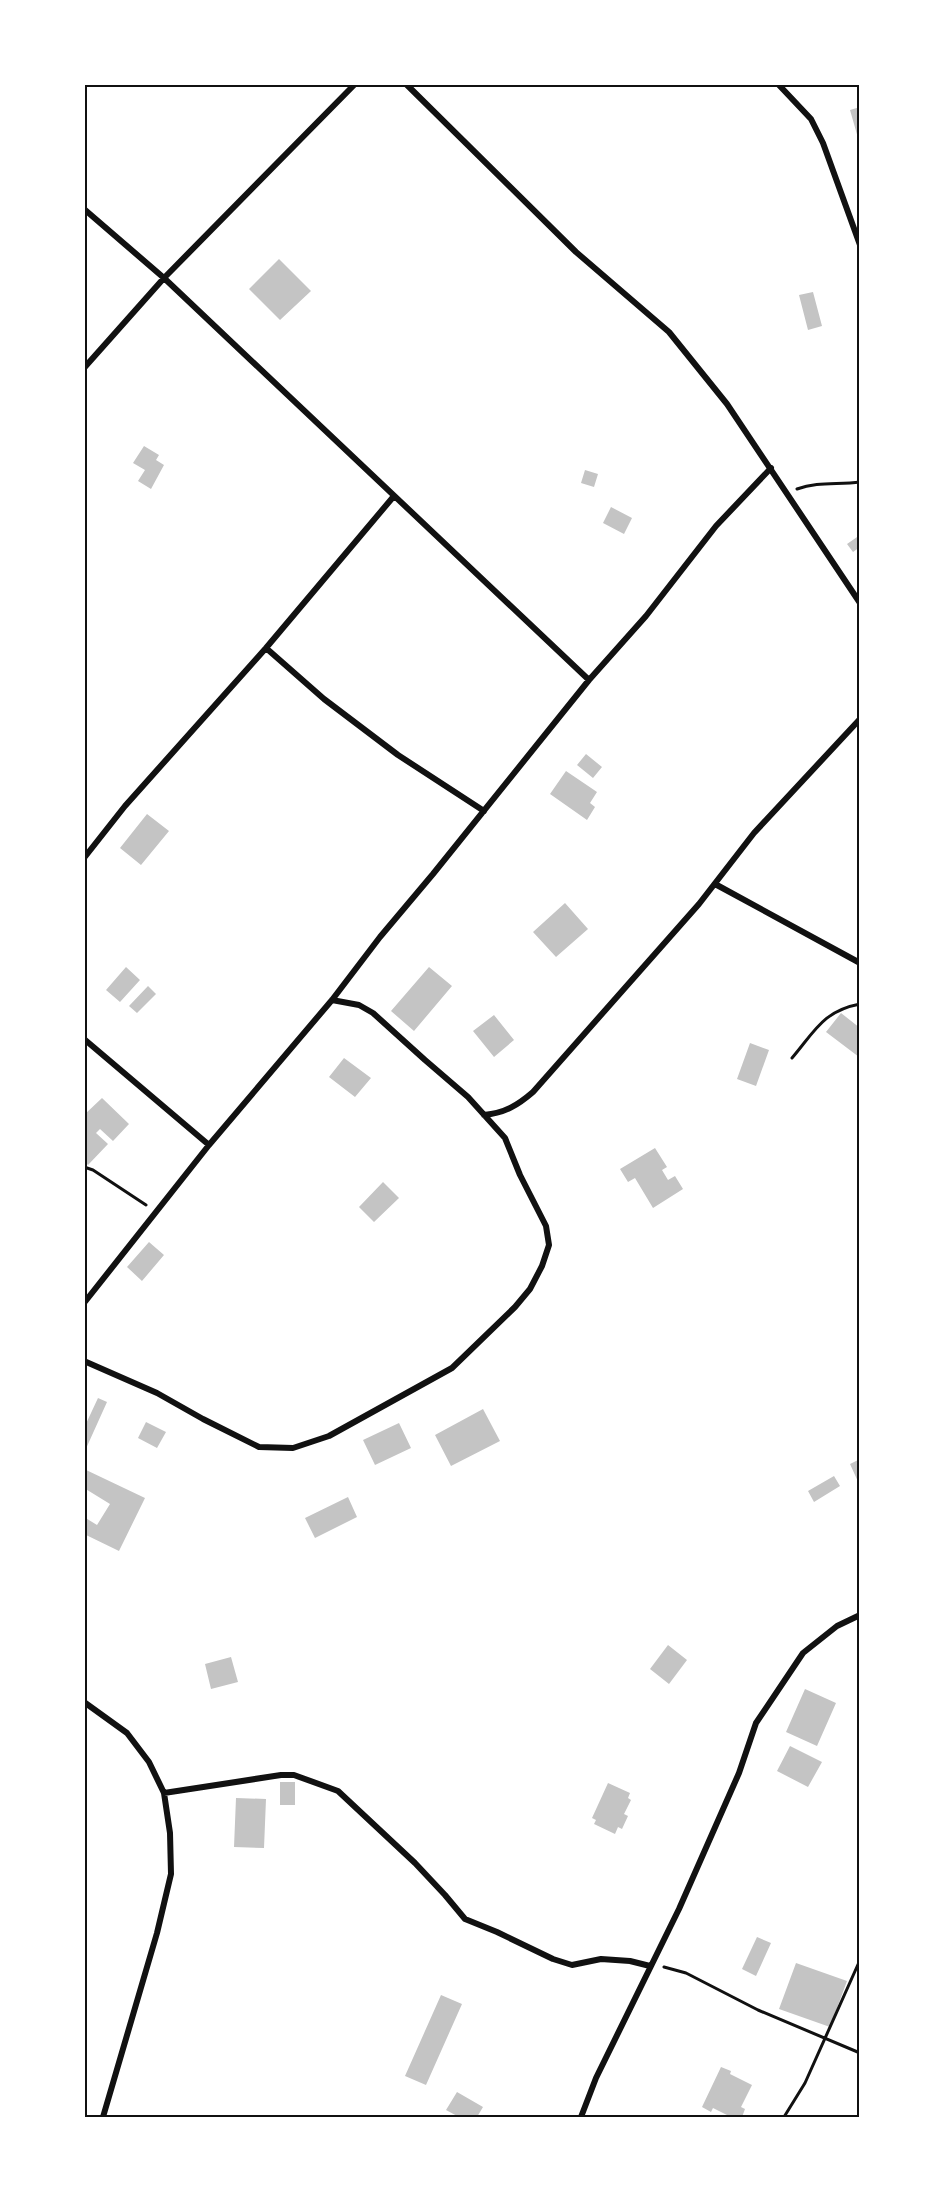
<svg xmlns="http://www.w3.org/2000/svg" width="944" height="2201" viewBox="0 0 944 2201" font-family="Karla,sans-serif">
	<rect width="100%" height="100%" fill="#fff"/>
	<!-- building -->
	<path fill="#c4c4c4" d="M860,107V137L858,138L850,110Z
		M279,259L311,291L280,320L249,289Z
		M813,292L822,326L808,330L799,295Z
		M144,446L159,455L156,460L164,465L151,489L138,481L145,470L133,463Z
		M585,470L598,474L594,487L581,483Z
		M611,507L632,518L624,534L603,523Z
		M860,535V547L853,552L847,544Z
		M586,754L602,767L593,778L577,765Z
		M566,771L597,792L590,803L595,807L587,820L550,794Z
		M147,814L169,831L141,865L120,848Z
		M565,903L588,929L556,957L533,932Z
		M126,967L140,980L120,1002L106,990Z
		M429,967L452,986L414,1031L391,1011Z
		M148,986L156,994L137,1013L129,1006Z
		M841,1013L860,1028L859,1057L826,1032Z
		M494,1015L514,1040L494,1057L473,1031Z
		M750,1043L769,1050L756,1086L737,1079Z
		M344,1058L371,1078L355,1097L329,1077Z
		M102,1098L129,1124L113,1141L100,1129L96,1133L108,1144L88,1165L84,1161V1115Z
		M655,1148L667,1167L662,1170L668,1180L675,1176L683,1189L653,1208L635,1178L628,1182L620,1169Z
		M383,1182L399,1198L374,1222L359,1207Z
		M149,1242L164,1255L142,1281L127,1267Z
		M98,1398L107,1402L84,1453V1428Z
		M483,1409L500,1441L451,1466L435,1435Z
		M146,1422L166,1432L157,1448L138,1438Z
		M399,1423L411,1448L375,1465L363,1440Z
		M860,1459V1486L850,1464Z
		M84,1469L145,1498L119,1551L84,1534V1517L97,1525L110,1504L84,1488Z
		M834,1476L840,1486L814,1502L808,1491Z
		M348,1497L357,1517L315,1538L305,1518Z
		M668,1645L687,1660L669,1684L650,1669Z
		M231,1657L238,1682L211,1689L205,1664Z
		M805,1689L836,1703L817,1746L786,1732Z
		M790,1746L822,1762L808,1787L777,1771Z
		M280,1782H295V1805H280Z
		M608,1783L630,1793L628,1798L631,1800L624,1814L628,1816L622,1829L618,1827L615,1834L594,1824L596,1820L592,1818Z
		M236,1798L266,1799L264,1848L234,1847Z
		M757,1937L771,1943L756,1976L742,1969Z
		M796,1963L847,1981L830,2027L779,2009Z
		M441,1995L462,2004L426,2085L405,2076Z
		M721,2067L731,2071L730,2074L752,2085L741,2107L745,2109L742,2117H731L713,2108L711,2112L702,2107Z
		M457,2092L483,2107L477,2117H459L446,2110Z"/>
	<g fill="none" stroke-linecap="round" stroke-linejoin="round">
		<!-- path -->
		<path stroke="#111" stroke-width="3" d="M797,489C818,481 838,485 860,482
			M792,1058C815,1031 823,1011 860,1004
			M84,1167L93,1170L146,1205
			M664,1967L686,1973L758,2010L860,2053
			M784,2117L805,2083L860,1960"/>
		<!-- minor -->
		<path stroke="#111" stroke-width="6" d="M406,84L576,252L669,332L727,404L860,603
			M778,84L811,119L823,143L860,245
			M84,209L164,278L589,680
			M84,368L164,278L355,84
			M266,648L324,699L398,755L484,811
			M84,858L125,806L266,648L394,496
			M715,884L860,963
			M84,1039L209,1145
			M484,1115C505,1113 518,1105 533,1092L699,904L754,833L860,719
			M84,1303L209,1145L332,1000L380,937L433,874L589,680L646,616L716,526L771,468
			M84,1361L157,1393L203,1419L259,1447L293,1448L329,1436L452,1368L515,1307L530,1289L542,1266L549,1245L546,1226L520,1175L505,1138L468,1097L425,1060L373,1013L359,1005L332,1000
			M84,1702L127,1733L149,1762L164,1793L170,1833L171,1874L157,1933L103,2117
			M164,1793L281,1775H294L338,1791L415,1863L445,1895L465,1919L497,1932L553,1959L572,1965L601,1959L630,1961L650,1966
			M581,2117L596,2078L679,1909L739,1773L756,1723L803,1653L837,1626L860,1615"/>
	</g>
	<!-- border -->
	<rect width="944" height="2201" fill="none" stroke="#ffffff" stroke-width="171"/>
	<rect x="86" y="86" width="772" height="2030" fill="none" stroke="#111" stroke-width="2"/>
</svg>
